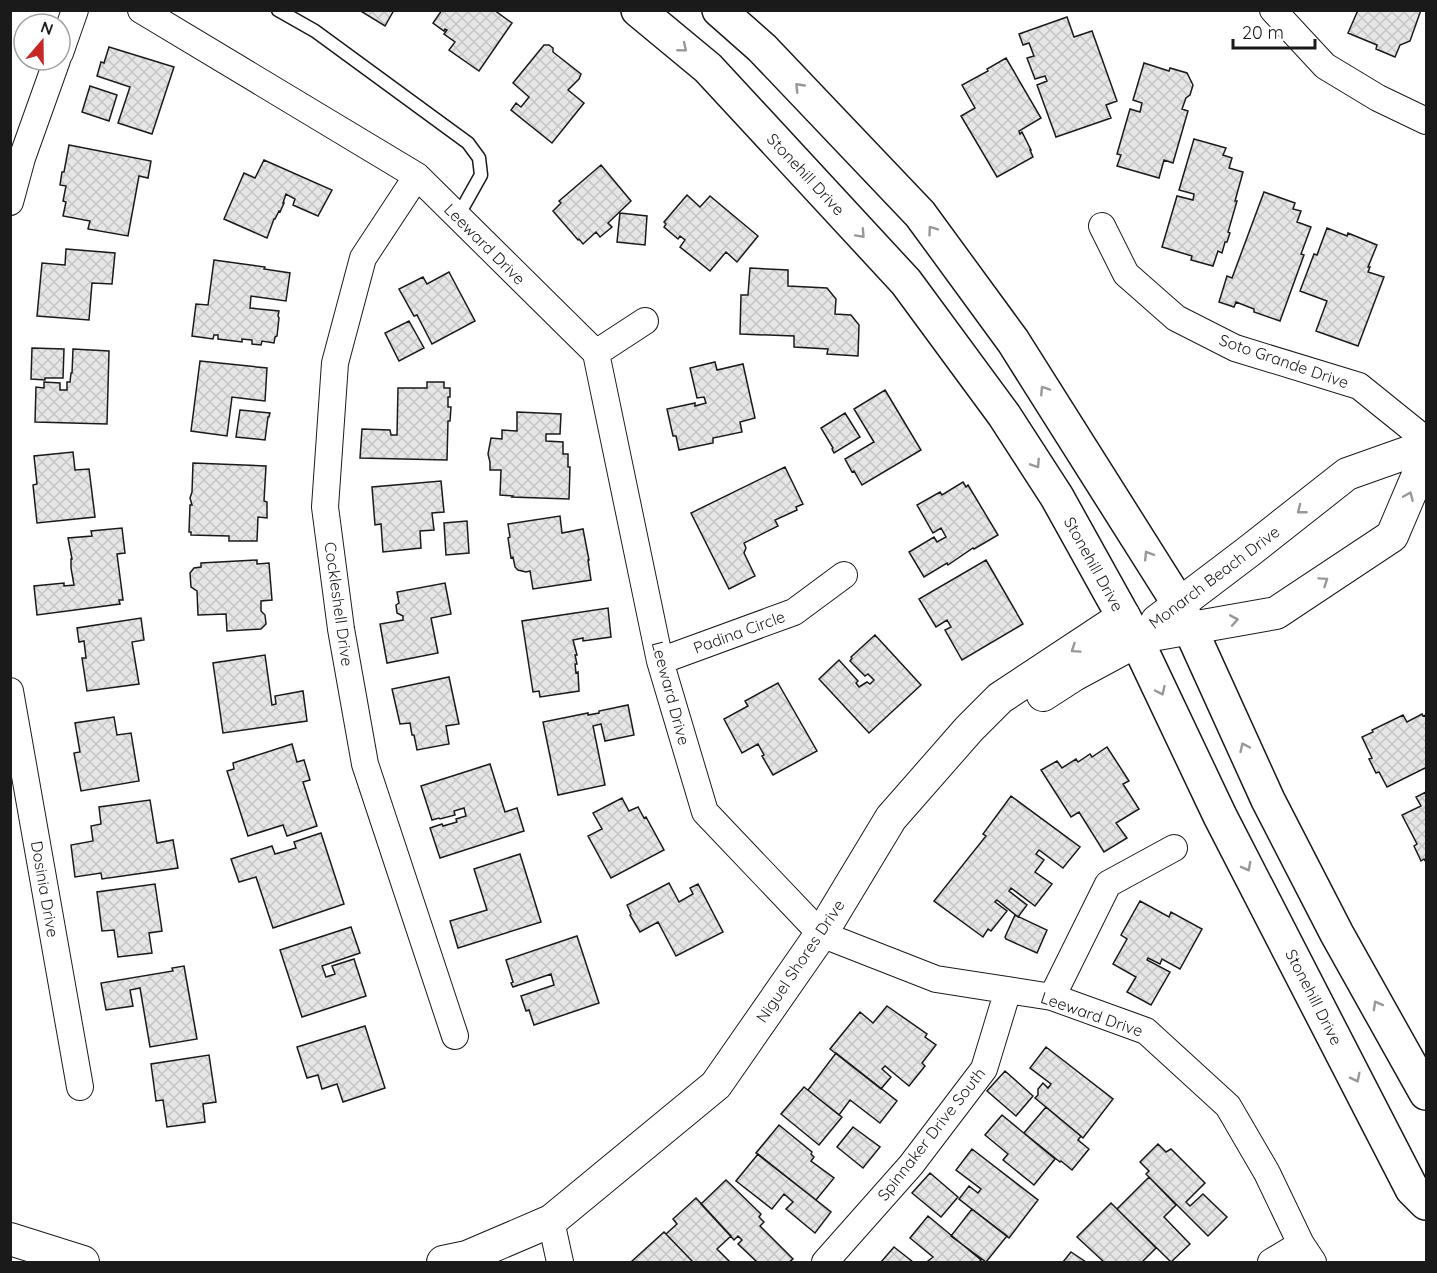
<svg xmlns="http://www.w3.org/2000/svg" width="1437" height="1273" viewBox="0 0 1437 1273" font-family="Quicksand,sans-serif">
	<defs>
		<pattern id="building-cross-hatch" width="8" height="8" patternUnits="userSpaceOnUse" patternTransform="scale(1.5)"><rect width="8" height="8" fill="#e6e6e6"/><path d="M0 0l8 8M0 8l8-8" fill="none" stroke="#c5c5c5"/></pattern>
	</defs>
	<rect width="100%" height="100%" fill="#fff"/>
	<!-- building -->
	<path fill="url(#building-cross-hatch)" stroke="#1a1a1a" stroke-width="1.5" d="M359,10H394L385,26Z
		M442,10H494L512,23L479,71L449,50L455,42L444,34L447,30L445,29L444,31L433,23Z
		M1358,10H1421L1410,41L1400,45L1395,57L1376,49L1377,45L1348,33Z
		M1067,17L1074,37L1092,31L1117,101L1106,105L1111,118L1056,137L1037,85L1047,81L1045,76L1035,79L1027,58L1034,56L1029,43L1023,45L1019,34Z
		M544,45H549L553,48V52L581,74L579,79L568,90L584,103L552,143L511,110L516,103L521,107L529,97L513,83Z
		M109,47L174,67L152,134L118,123L130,87L97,76L101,62L104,63Z
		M1006,58L1041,118L1019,131L1020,134L1022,132L1031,150H1030L1033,157L997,177L961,116L975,108L962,85L988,71L987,69Z
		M1144,63L1169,71L1170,68L1187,73L1193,85L1190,95L1186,98L1182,109L1188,111L1173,163L1164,160L1159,178L1117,166L1121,155L1117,154L1130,109L1140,112L1142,103L1133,100Z
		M90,86L117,95L109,121L82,112Z
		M1194,139L1226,148L1223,155L1232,158L1229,168L1243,172L1235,201H1237L1228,232L1230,233L1227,242H1225L1222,253L1218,251L1213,266L1191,260L1192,256L1162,247L1177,196L1193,200L1194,194L1179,190Z
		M69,145L151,161L148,178L139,176L128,236L88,229L90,221L63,216L66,202L63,201L66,186L60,185L62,172H64Z
		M264,160L332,190L318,216L293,205L295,199L286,194L283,203H284L280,212L279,211L275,219H274L267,238L224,219L244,173L255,178Z
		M601,165L631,201L608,223L612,227L600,237L596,232L583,244L579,239L578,240L553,211L561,203L559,201Z
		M1264,192L1295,203L1293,209L1301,211L1297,222L1311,227L1301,254L1304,255L1280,321L1254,312V309L1236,302L1234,307L1219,302L1227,276L1232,278Z
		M687,195L700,207L710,196L758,236L737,262L726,252L710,271L680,247L685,240L680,236L678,239L664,227L666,224L664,222Z
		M620,213L647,216L645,245L617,242Z
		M1327,228L1347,236L1348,233L1377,245L1368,267H1370L1368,272L1384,277L1358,346L1316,331L1327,301L1300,291L1314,254L1317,255Z
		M66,249L115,253L112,284L92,283L89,320L37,316L42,263L65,265Z
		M214,260L265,267L264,269L290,273L286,301L251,296L250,308L279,311L278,316L279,318L277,336L275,337L274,343L262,341L261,345L252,344V340L242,339V342L218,339V335H214L213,339L192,336L196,304L208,305Z
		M750,268L788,270V286L827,288L836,299L835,314L851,315L859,325L858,356L827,354L828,349L794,347V336L740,334L741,295H748Z
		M449,272L475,321L432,344L417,315L414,316L399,289L423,277L427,284Z
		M409,321L424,348L399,361L385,333Z
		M32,348L64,349L63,378H45V380L31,379Z
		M73,349L109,351L107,424L35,422L36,387L44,388V382L60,383V390H67V382H70L71,373H72Z
		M200,361L267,368L265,401L232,397L227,436L191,431Z
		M715,362L717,370L743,364L755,418L740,422L742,432L713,438V443L679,450L676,436H673L667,409L695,403V406L706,403L704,397L697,398L690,368Z
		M427,382H444V388H450V397H448V407H451L450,421H448L447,460L360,458L362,429L390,430L391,435H397L398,388H427Z
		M885,390L921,450L862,485L854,471L852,472L845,459L874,442L854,409Z
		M240,410L270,413L269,417H268L265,440L236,437Z
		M517,412L561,414L560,434H546V441L563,442V454H568V467H570L569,499L512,497L513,496L500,495L501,470H490V462L488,454L491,438L502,439V430L517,431Z
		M845,413L860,437L834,453L832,449L833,448L821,428Z
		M73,452L75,470L89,469L95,517L37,523L33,485L37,484L34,456Z
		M193,463L266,466L264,501L267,502V518L258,517L257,541H229V536L191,535V532H189L190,505H192L190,498L192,492Z
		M785,467L803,504L796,507L797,510L775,520L778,526L744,543L746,548L744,553L755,576L729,589L691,513Z
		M441,481L444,512L432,513L434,530L420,531L421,548L383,552L381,524L375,525L372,487Z
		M963,482L966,487L968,485L998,535L974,549L973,548L948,565L947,563L924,577L909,552L934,537L937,542L946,537L941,528L933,533L917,505L940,492L942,495Z
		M560,516L562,533L583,529L589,560H588L591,580L533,589L530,571L526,572L518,570L515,567L513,557L511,558L508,538L510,537L508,524Z
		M467,521L469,553L446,555L444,523Z
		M122,528L125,553L117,554L123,600H119L120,604L37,615L34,586L64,583V586L74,585L71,568V559H72L68,538L92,536L91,531Z
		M257,560V564L269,563L272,600L261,601V611L265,615L266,624L261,629L227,631L226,614L198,615L197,591L191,587L190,573L194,568L201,567V563Z
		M986,560L1023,624L962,660L945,630L951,627L947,620L936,627L919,599Z
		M445,583L451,614L431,618L438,653L387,663L380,624L403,620V616L397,613L396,605L399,603L397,592Z
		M608,608L611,637L583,641V638L573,640L577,655H575L577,664H575L576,673L578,672L579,691L540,697L539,691L533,692L522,621Z
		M141,618L144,640L132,642L139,684L87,691L82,658H86L84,641L79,642L77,628Z
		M875,635L921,685L869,733L819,679L839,660L858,681L856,683L859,687L867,682L870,684L874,680L868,674L865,676L850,661L852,658L851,657Z
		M265,655L272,705L276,704L275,696L303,691L307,721L223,733L213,663Z
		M449,677L459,724L446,726L449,744L417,750L414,735H412L410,723L400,724L392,689Z
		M778,683L817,751L773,775L762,756L764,755L758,744L742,753L724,719L748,706L745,701Z
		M628,705L634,735L605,741L601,724L593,726L605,785L558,795L543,722L588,713V715L599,713V711Z
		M1422,714L1423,716L1426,715V770L1425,768L1387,787L1379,772L1376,773L1369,759L1372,758L1362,737L1373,732L1372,730L1403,715L1407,722Z
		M114,717L117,735L131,733L139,781L81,791L74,753L80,752L75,723Z
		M292,744L297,762L304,760L310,780L303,782L317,826L287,836L283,825L248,836L227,771L234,769L233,763Z
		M1107,747L1129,781L1123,784L1139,809L1116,823L1127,838L1104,852L1079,812L1071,817L1041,770L1057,761L1062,768L1076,759L1078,762L1090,754L1092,757Z
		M490,764L505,812L517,808L524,831L440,858L430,828L442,824L443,826L457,822L456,819L466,816L464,808L454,811L455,815L440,819L439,818L432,820L421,786Z
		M1426,792V862L1424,859L1421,861L1414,846L1417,844L1402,815L1421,806L1416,797Z
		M1011,796L1080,847L1063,868L1039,850L1036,854L1044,860L1035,872L1052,884L1035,906L1011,888L1009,891L1027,905L1018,917L997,900L995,902L1007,911L991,931L988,929L983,937L934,901L986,836L983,834Z
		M622,798L629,811L638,807L644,818L646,817L664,850L611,878L588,836L602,829L593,813Z
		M150,800L157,843L173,840L178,868L102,879L101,873L75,877L71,845L93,841L91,826L101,824L99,807Z
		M321,833L344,904L273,928L256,877L239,882L231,859L272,846L275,854L296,848L294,842Z
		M520,854L541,922L458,948L450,921L487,910L474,869Z
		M669,883L679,902L693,894L690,888L698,884L723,932L676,956L658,922L640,932L630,915L631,914L627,905Z
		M155,884L162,931L149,933L152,953L118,957L114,930L102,931L97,892Z
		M1140,901L1169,917L1171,912L1202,929L1180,969L1162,959L1160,964L1148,958L1147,960L1170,972L1151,1005L1127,992L1136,977L1113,964L1127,939L1121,935Z
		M1015,915L1047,930L1037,953L1006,939L1005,937Z
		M351,927L360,953L322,966L326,977L335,974L332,966L354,959L366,996L302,1017L280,950Z
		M577,936L599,1003L534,1025L529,1010L526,1011L521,996L554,985L551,974L513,987L511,983L513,982L506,960Z
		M184,966L197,1039L150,1047L140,988L130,990L133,1006L106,1010L101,983L173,971L172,968Z
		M887,1006L927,1034L925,1037L936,1045L922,1063L925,1066L909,1086L885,1066L882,1069L891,1077L881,1089L830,1049L860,1012L873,1023Z
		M365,1026L385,1088L343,1102L337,1084L322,1089L318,1075L307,1078L297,1047Z
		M1046,1047L1113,1099L1083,1138L1035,1098L1038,1095V1089L1043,1083L1048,1088L1051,1084L1030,1068Z
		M836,1053L897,1101L880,1123L850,1100L839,1115L808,1090Z
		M209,1055L216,1102L203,1104L205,1122L167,1127L163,1100L156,1101L151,1064Z
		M1005,1071L1033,1096L1016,1116L987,1091Z
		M804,1087L842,1117L819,1145L781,1114Z
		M1046,1107L1081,1136L1078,1140L1089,1149L1072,1170L1061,1161L1060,1162L1024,1133Z
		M1002,1115L1055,1159L1034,1185L1003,1160L1008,1154L985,1135Z
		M779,1125L812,1152L811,1154L814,1157L811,1161L834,1178L816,1200L756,1153Z
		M853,1127L880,1147L863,1168L837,1147Z
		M1158,1144L1166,1152L1171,1149L1205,1183L1186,1202L1190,1206L1203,1194L1227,1217L1208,1236L1146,1174L1149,1171L1140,1162Z
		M972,1149L1038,1200L1009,1238L959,1199L969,1186L978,1193L981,1189L956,1170Z
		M758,1154L831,1212L815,1233L786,1209L793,1202L784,1194L772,1209L736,1181Z
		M930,1173L958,1197L941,1217L912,1193Z
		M1149,1177L1176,1205L1164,1217L1190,1244L1171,1262L1117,1209Z
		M726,1180L761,1214L759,1217L764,1222L760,1226L793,1259L789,1262H757L738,1244L742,1240L738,1236L734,1240L701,1204Z
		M696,1198L731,1236L717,1249L730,1262H693L666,1234L677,1224L673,1219Z
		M1111,1203L1156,1248L1142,1262H1104L1077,1237Z
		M972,1209L1007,1236L986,1262L951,1236Z
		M928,1216L981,1260L979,1262H930L928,1261L933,1257L910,1238Z
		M664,1232L693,1262H631Z
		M894,1247L913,1262H881Z
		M1071,1252L1086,1262H1063Z"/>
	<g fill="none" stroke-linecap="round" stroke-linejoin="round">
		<defs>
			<path id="service" d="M278,10L315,31L468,143L479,158L481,175L458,216"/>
			<path id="minor" d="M141,10L417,176L596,353L660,661L705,812L821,934L936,979L1052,997L1146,1031L1228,1106L1267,1173L1301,1244L1313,1262
				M1273,10L1325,66L1378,98L1426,121
				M60,53L75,10
				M417,176L363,258L335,363L325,507L341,629L365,764L455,1036
				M10,202L22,158L57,60
				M1102,226L1126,274L1176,318L1235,348L1359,386L1426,440
				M596,353L645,321
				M660,661L794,612L844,575
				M10,691L80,1087
				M1052,997L1108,884L1174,848
				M551,1221L560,1262
				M825,1262L911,1165L984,1069L1008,990
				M1271,1262L1301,1244"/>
			<path id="tertiary" d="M1157,621L1248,552L1347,474L1426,446
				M1135,638L1276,613L1392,536L1426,456
				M1043,695L1074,675L1137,641
				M10,1239L83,1262
				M443,1262L467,1257L551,1221L716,1085L821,934L891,818L969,729L1000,698L1124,616"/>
			<path id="secondary" d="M638,10L708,68L906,282L1004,415L1057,497L1137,641L1220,816L1412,1189L1426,1203
				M719,10L762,48L920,214L1013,341L1179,604L1268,800L1337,934L1426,1093"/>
		</defs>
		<!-- service casing -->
		<use href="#service" stroke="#1a1a1a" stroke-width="15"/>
		<!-- minor casing -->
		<use href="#minor" stroke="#1a1a1a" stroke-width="28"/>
		<!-- tertiary casing -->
		<use href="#tertiary" stroke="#1a1a1a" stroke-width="34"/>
		<!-- secondary casing -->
		<use href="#secondary" stroke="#1a1a1a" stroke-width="36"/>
		<!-- service -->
		<use href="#service" stroke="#fff" stroke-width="12"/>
		<!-- minor -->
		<use href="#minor" stroke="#fff" stroke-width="26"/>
		<!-- tertiary -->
		<use href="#tertiary" stroke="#fff" stroke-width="32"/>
		<!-- secondary -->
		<use href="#secondary" stroke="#fff" stroke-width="33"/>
	</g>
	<!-- one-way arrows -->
	<defs><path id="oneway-chevron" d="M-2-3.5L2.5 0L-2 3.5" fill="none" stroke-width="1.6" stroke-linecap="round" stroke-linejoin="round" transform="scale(1.5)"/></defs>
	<g stroke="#989898">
		<use href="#oneway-chevron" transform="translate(683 48) rotate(39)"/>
		<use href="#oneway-chevron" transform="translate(799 87) rotate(-134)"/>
		<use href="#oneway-chevron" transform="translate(932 230) rotate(-126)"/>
		<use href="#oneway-chevron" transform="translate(861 234) rotate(47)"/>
		<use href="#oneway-chevron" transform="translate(1044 390) rotate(-123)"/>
		<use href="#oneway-chevron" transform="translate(1036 464) rotate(57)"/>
		<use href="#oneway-chevron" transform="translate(1409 496) rotate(-67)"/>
		<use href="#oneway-chevron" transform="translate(1301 510) rotate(142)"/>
		<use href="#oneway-chevron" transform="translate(1148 555) rotate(-122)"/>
		<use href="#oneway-chevron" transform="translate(1324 581) rotate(-34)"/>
		<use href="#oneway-chevron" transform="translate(1234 620) rotate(-10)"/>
		<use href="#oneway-chevron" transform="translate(1075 649) rotate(146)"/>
		<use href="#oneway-chevron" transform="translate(1161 691) rotate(65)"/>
		<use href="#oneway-chevron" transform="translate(1244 747) rotate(-115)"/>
		<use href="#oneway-chevron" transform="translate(1247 867) rotate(62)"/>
		<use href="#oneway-chevron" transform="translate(1377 1005) rotate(-119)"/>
		<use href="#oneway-chevron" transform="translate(1356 1078) rotate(63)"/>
	</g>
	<g text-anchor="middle" stroke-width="4.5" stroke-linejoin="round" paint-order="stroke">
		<!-- street labels -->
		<g font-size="16" fill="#1a1a1a" stroke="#fff">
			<text transform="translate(806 174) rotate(47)" y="6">Stonehill Drive</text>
			<text transform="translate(485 244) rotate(45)" y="6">Leeward Drive</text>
			<text transform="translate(1284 361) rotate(19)" y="6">Soto Grande Drive</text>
			<text transform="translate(1094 564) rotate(61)" y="6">Stonehill Drive</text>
			<text transform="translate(1214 577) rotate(-37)" y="6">Monarch Beach Drive</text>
			<text transform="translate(339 604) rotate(82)" y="6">Cockleshell Drive</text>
			<text transform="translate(739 632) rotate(-20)" y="6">Padina Circle</text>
			<text transform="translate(671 693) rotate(75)" y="6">Leeward Drive</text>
			<text transform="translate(45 889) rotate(80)" y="6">Dosinia Drive</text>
			<text transform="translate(800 961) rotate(-56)" y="6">Niguel Shores Drive</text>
			<text transform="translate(1314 997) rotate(63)" y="6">Stonehill Drive</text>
			<text transform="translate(1092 1014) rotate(19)" y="6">Leeward Drive</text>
			<text transform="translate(931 1134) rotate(-52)" y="6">Spinnaker Drive South</text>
		</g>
	</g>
	<!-- border -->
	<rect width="1437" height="1273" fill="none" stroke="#1a1a1a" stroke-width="24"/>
	<!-- north arrow -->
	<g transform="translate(42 42) rotate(20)"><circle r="28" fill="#ffffff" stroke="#a3a3a3" stroke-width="1.5"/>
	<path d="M0-4.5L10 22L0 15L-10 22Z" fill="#c62828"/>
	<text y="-9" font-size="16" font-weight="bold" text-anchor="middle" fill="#1a1a1a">N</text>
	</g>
	<!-- scale -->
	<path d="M1233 39v9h82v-9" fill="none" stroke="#1a1a1a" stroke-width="3"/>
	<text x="1242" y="39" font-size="18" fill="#1a1a1a" stroke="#ffffff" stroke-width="4.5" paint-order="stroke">20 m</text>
</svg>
